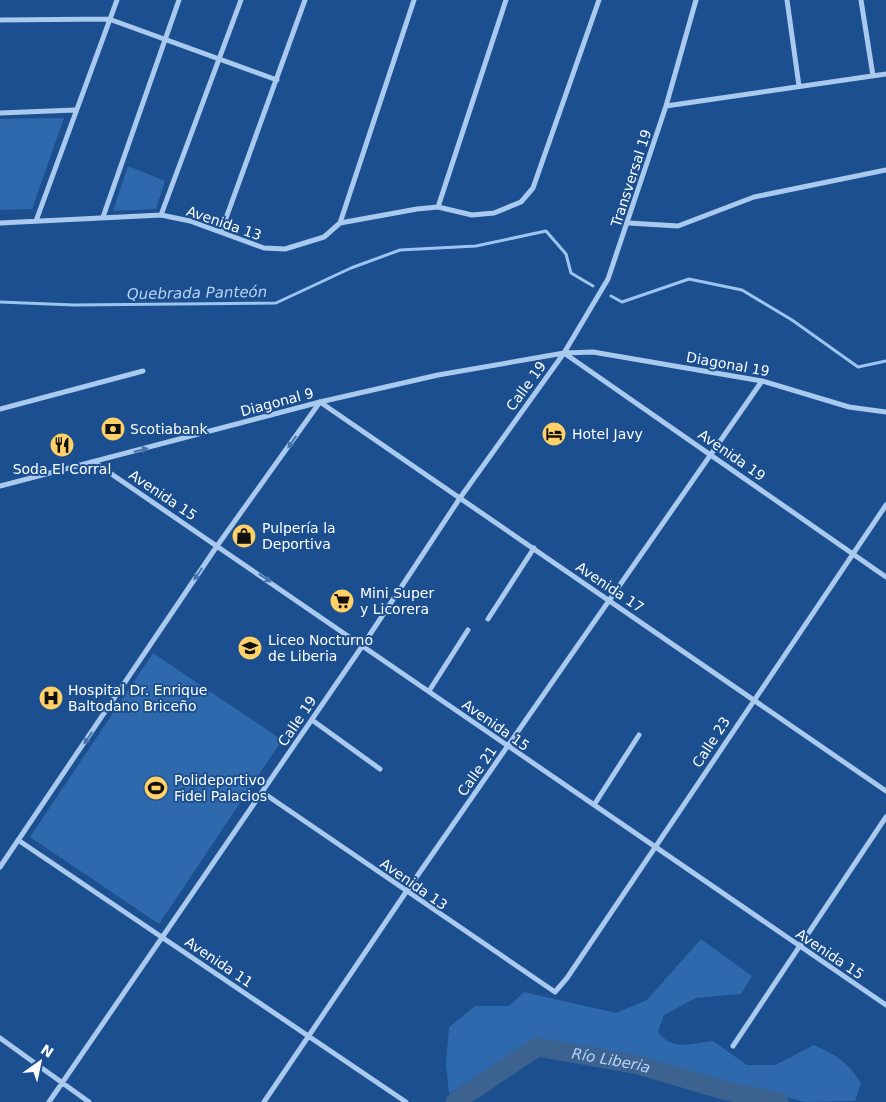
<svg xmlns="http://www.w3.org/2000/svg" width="886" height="1102" viewBox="0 0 886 1102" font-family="'DejaVu Sans',sans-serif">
	<rect width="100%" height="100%" fill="#1b4f8f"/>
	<!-- green -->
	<path fill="#2e69ad" d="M64,118L32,209L0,210V119Z
		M128,166L165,181L156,209L113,211Z
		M153,653L282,740L159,924L30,837Z
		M701,939L752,976L741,994L696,998L664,1015L658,1032C673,1052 692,1043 713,1041L747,1065H775L814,1045C835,1054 851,1064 861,1084L855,1101L806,1102L535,1039L449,1094L446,1064L449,1027L475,1006H509L524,992L616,1013L647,1000Z"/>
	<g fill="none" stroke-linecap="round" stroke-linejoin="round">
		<!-- stream -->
		<path stroke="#9cc4f0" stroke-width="3" d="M611,296L622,302L689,279L742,290L792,320L858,367L886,361
			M0,302L74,305L276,303L351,268L400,250L476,246L546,231L566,254L571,273L593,286"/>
		<!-- river -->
		<path stroke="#3c6290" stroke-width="19" id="s1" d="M455,1102L537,1047L638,1065L723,1090L779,1102"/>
		<!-- street -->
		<path stroke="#a9c9ee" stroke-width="5" d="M787,0L799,86
			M861,0L873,76
			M0,20L109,19L277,80
			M666,106L886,74
			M0,113L75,110
			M438,207L506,0
			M161,215L241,0
			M103,217L179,0
			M36,221L117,0
			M0,223L161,215L190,221L264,248L285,249L324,237L340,223L417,209L438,207L472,215L494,213L521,202L533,188L599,0
			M340,223L414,0
			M629,223L678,226L754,197L886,170
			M221,232L305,0
			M564,353L886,577
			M320,402L886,791
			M0,409L143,371
			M94,462L886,1005
			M0,486L320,402L438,375L564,353L593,352L762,381L849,407L886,412
			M488,619L534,548
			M429,691L468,630
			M312,720L380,769
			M262,792L555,992L567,978L886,505
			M594,805L639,735
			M18,840L406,1102
			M0,867L217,546L320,402
			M0,1038L89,1102
			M733,1046L886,817
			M49,1102L363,645L460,498L564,353L608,279L666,106L696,0
			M264,1102L406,892L762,381"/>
	</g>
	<!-- one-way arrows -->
	<defs><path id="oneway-solid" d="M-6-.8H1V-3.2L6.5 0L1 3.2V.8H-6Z" transform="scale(1.25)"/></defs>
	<g fill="#4674ac">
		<use href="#oneway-solid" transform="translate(292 442) rotate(125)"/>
		<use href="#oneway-solid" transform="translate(141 450) rotate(-15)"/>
		<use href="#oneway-solid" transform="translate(198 574) rotate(124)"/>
		<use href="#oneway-solid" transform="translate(265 578) rotate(34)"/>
		<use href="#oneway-solid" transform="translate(88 738) rotate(124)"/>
	</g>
	<!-- icons -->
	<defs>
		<symbol id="bank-disc" viewBox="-11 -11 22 22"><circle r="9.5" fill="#ffd166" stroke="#1b4f8f"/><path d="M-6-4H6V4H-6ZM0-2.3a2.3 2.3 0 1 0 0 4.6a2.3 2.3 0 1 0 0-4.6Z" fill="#111"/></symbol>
		<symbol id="hotel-disc" viewBox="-11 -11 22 22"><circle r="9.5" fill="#ffd166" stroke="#1b4f8f"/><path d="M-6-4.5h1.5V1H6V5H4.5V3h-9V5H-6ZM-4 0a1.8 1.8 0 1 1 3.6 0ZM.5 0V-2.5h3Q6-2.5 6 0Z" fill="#111"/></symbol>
		<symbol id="restaurant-disc" viewBox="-11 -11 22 22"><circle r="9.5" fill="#ffd166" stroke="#1b4f8f"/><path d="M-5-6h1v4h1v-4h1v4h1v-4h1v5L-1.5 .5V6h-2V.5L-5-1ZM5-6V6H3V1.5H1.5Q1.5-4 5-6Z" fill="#111"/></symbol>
		<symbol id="shop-disc" viewBox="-11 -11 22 22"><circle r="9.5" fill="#ffd166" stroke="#1b4f8f"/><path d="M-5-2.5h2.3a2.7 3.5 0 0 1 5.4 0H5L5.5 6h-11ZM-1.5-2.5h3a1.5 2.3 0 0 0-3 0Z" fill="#111"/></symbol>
		<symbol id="supermarket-disc" viewBox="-11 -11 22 22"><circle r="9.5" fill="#ffd166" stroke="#1b4f8f"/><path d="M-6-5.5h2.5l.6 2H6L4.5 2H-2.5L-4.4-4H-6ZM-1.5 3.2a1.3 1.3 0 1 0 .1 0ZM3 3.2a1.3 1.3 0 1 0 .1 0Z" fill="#111"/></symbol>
		<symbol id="school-disc" viewBox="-11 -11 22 22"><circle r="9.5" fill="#ffd166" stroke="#1b4f8f"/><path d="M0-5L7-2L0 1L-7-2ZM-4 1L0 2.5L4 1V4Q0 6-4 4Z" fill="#111"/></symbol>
		<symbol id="hospital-disc" viewBox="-11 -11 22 22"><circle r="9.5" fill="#ffd166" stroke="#1b4f8f"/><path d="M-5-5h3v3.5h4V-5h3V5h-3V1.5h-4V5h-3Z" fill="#111"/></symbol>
		<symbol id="stadium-disc" viewBox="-11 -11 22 22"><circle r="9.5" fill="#ffd166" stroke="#1b4f8f"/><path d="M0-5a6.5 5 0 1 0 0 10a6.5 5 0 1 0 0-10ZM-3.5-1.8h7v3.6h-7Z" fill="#111"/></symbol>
	</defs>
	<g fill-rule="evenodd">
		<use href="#bank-disc" x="99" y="415" width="28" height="28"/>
		<use href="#hotel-disc" x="540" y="420" width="28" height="28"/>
		<use href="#restaurant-disc" x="48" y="431" width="28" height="28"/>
		<use href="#shop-disc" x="230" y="522" width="28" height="28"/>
		<use href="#supermarket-disc" x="328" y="587" width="28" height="28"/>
		<use href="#school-disc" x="236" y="634" width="28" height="28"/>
		<use href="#hospital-disc" x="37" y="684" width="28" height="28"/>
		<use href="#stadium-disc" x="142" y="774" width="28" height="28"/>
	</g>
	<g text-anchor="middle" stroke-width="4" stroke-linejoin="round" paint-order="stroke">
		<!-- street labels -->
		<g font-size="14" fill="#fff" stroke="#1b4f8f">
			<text transform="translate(631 178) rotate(-72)" y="5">Transversal 19</text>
			<text transform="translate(224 223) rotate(19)" y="5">Avenida 13</text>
			<text transform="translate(728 364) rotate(10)" y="5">Diagonal 19</text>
			<text transform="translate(526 386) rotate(-54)" y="5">Calle 19</text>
			<text transform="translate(277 402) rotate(-15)" y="5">Diagonal 9</text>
			<text transform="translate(732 455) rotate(35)" y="5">Avenida 19</text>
			<text transform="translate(163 495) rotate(34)" y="5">Avenida 15</text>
			<text transform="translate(610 587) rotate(34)" y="5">Avenida 17</text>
			<text transform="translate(297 721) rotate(-56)" y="5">Calle 19</text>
			<text transform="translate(496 725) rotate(35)" y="5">Avenida 15</text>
			<text transform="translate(711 742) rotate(-57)" y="5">Calle 23</text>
			<text transform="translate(477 771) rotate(-55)" y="5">Calle 21</text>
			<text transform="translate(414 884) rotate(35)" y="5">Avenida 13</text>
			<text transform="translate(830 954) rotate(34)" y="5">Avenida 15</text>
			<text transform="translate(219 962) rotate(34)" y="5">Avenida 11</text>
		</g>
		<!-- poi labels -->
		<g font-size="14" fill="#fff" stroke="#1b4f8f" text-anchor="start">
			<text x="130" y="434">Scotiabank</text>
			<text x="572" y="439">Hotel Javy</text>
			<text x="62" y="474" text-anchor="middle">Soda El Corral</text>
			<text x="262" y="533">Pulpería la<tspan x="262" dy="16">Deportiva</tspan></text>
			<text x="360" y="598">Mini Super<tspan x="360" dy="16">y Licorera</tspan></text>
			<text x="268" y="645">Liceo Nocturno<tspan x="268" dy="16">de Liberia</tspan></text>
			<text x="68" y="695">Hospital Dr. Enrique<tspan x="68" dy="16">Baltodano Briceño</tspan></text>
			<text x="174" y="785">Polideportivo<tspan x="174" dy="16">Fidel Palacios</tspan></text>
		</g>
		<!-- water labels -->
		<g font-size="15" font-style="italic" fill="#b5d3f5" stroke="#1b4f8f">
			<text transform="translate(197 293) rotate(-1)" y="5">Quebrada Panteón</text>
			<text dy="5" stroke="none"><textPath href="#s1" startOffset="174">Río Liberia</textPath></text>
		</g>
	</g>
	<!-- north arrow -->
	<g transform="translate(40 1062) rotate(33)" stroke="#1b4f8f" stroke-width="4" paint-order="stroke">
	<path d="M0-4L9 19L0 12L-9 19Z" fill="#ffffff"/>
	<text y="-8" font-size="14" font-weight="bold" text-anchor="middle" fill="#ffffff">N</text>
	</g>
</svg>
